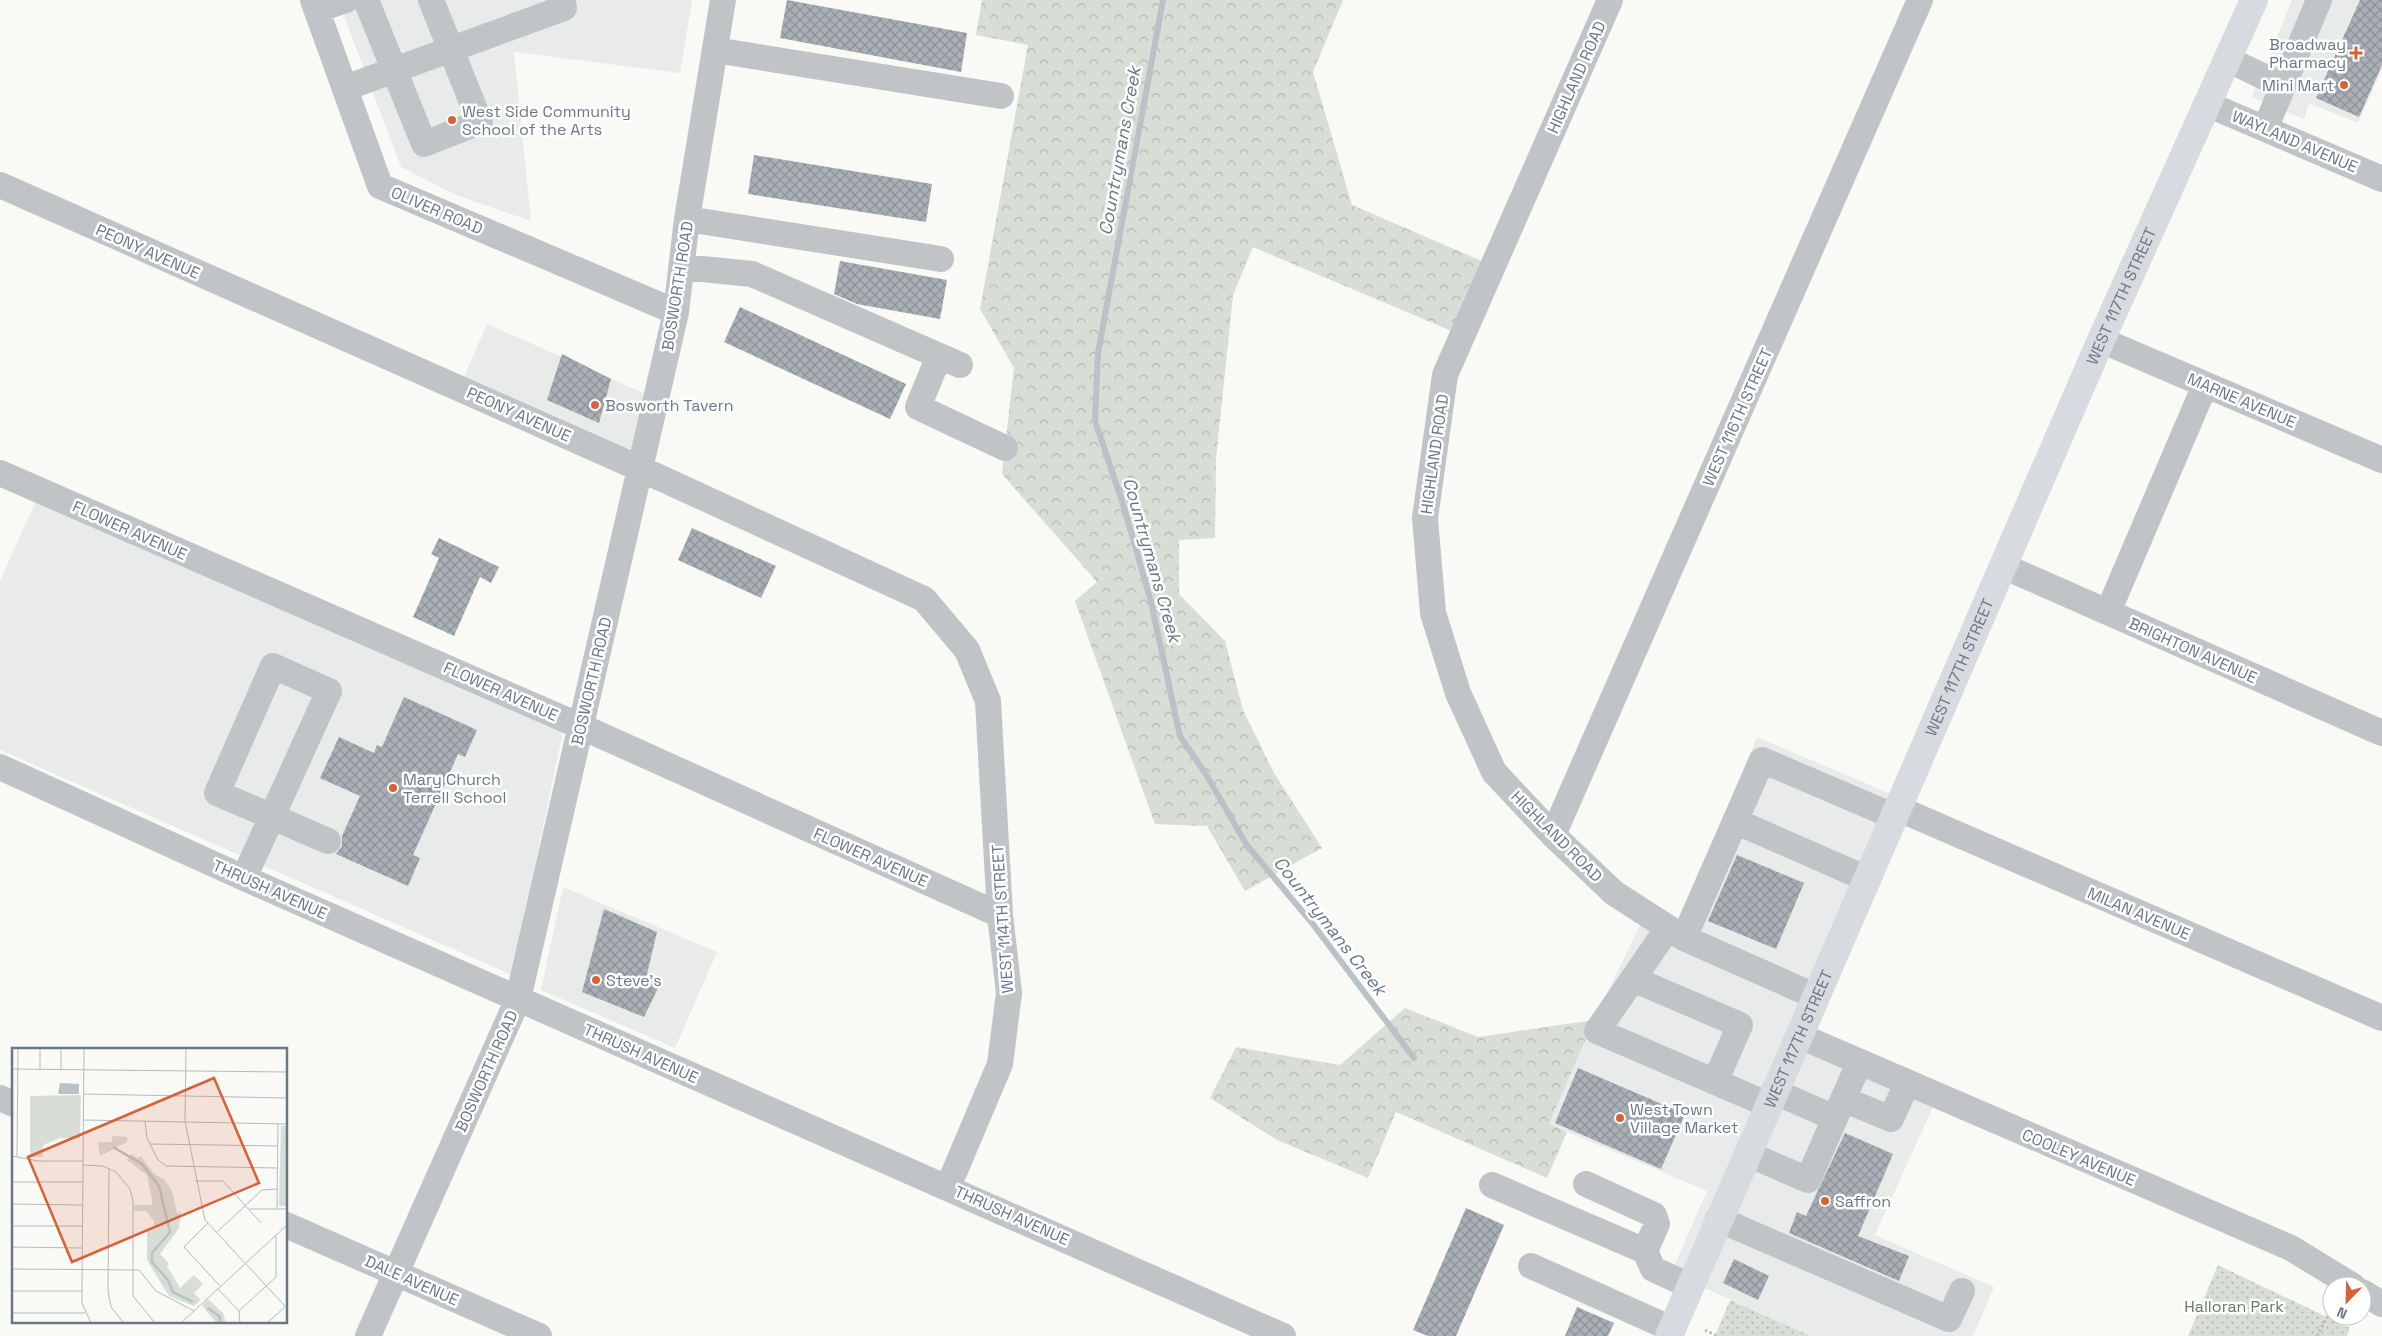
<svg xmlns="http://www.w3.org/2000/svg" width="2382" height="1336" viewBox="0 0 2382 1336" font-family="'Space Grotesk',sans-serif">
	<defs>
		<pattern id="forest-crowns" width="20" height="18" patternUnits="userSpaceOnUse" patternTransform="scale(1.25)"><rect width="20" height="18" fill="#d8ddd6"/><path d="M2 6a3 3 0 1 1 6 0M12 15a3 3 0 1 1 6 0" fill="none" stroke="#b3b8b3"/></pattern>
		<pattern id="park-dots" width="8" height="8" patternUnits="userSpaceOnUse" patternTransform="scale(1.25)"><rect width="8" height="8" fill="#d8ddd6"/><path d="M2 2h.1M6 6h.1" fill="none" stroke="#b3b8b3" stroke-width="1.8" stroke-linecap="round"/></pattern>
		<pattern id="building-cross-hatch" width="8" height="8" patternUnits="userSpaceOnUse" patternTransform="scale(1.25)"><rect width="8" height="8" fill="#a8afb5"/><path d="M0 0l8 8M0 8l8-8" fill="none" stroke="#8d9399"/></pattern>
	</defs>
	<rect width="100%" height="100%" fill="#f9f9f6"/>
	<!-- built -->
	<path fill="#e9eaea" d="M338,0H692L680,73L514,52L531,221L456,195L401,167Z
		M2292,0H2382V70L2358,123L2309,103L2304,119L2252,97Z
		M487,324L648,395L635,458L463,379Z
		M37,498L563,732L512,975L0,750V581Z
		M1757,737L1910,802L1807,1045L1936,1100L1875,1235L1994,1287L1973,1336H1811L1671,1273L1707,1191L1549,1124L1594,1020L1640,925L1671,940Z
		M563,887L717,952L675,1048L541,990Z"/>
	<!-- forest -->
	<path fill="url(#forest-crowns)" d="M982,0H1343L1313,72L1352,205L1484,262L1454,332L1253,247L1233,295L1216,459L1215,538L1179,540V594L1225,641L1243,710L1274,773L1322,848L1245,891L1207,826L1155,824L1075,601L1097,582L1002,474L1014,368L980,309L1028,45L976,35Z
		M1405,1008L1478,1037L1594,1020L1549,1124L1567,1132L1547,1178L1396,1112L1368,1178L1277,1140L1210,1098L1236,1047L1340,1065Z"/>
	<!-- park -->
	<path fill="url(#park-dots)" d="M2218,1265L2350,1328L2347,1336H2188Z
		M1730,1300L1811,1336H1715Z"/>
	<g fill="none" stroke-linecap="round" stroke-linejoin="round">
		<!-- stream -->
		<path stroke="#b9c3c7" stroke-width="6" d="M1163,0L1098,353L1095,421L1124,507L1151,602L1180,736L1207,776L1246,844L1312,923L1414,1058"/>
	</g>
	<!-- building -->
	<path fill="url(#building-cross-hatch)" d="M787,0L967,33L961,72L780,38Z
		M2360,0H2382V65L2359,117L2316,98Z
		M754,155L932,184L926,222L748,194Z
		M840,261L947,280L940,319L857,304L834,294Z
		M740,307L906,384L890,419L724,342Z
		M562,354L611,379L599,423L547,400Z
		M692,528L776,566L761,598L678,560Z
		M439,538L499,567L491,583L480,577L454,636L413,617L439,558L431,554Z
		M404,697L477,730L465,757L458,754L413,855L420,858L408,886L336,854L342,846V836L360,796L320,778L339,737L374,753L377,745L382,747Z
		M1737,855L1804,883L1776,949L1708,921Z
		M604,909L657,932L646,978L660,984L644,1017L582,992Z
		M1578,1068L1685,1114L1661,1169L1555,1123Z
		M1845,1133L1893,1154L1858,1236L1909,1256L1899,1281L1789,1233L1797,1212L1806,1216Z
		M1466,1208L1504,1225L1456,1336H1428L1413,1330Z
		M1734,1259L1769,1276L1758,1300L1723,1283Z
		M1577,1307L1614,1323L1608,1336H1565Z"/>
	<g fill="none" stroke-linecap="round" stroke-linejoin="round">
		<!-- path -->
		<path stroke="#babdbf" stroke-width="3" stroke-dasharray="2.5 2.5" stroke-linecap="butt" d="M1705,1330L1717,1336
			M2317,1336L2332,1308"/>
		<!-- minor -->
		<path stroke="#c0c4c7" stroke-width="26" d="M313,0L380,186L676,312
			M366,0L424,144L480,122L431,0
			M1610,0L1445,375L1425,518L1433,613L1458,693L1494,772L1553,835L1614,893L1684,938L1817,997
			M317,10L346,0
			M715,50L1001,96
			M2227,59L2283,86
			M345,88L564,8L562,0
			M2207,104L2382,179
			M2265,129L2319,0
			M0,185L641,469L924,599L967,650L988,701L1000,915L1009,993L1000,1064L948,1187
			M687,219L941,259
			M682,267L752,274L960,365
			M2101,340L2382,460
			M939,356L918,407L1005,448
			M0,473L580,726L1000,915
			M2003,566L2382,733
			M2108,612L2205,385
			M0,767L244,878L1283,1336
			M1897,808L2382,1018
			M1735,821L1867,879
			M1553,835L1920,0
			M244,878L329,691L273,666L217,793L328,841
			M1668,928L1597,1031L1769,1105
			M1684,938L1762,760L1893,816
			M1633,979L1740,1025L1715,1082
			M1800,1036L2291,1248L2353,1286
			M1775,1092L1835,1118
			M0,1098L14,1104
			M1843,1099L1891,1119L1907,1083
			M1748,1154L1808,1180L1859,1063
			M1586,1184L1654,1215L1657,1224L1645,1251L1653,1269L1690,1286
			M1492,1185L1645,1251
			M1718,1219L1949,1319L1962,1291
			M286,1225L539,1336
			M1531,1266L1672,1329
			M2362,1292L2382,1304
			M368,1336L518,999L676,312L687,219L723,0"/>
		<!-- major -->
		<path stroke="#d7dbdf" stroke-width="28" id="s1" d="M1669,1336L2101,340L2254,0"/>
	</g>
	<!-- markers -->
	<g fill="#d76138" stroke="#fff" stroke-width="2">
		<path d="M2353.5 45.5h5v5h5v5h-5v5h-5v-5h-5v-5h5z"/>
		<circle cx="2344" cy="85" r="5"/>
		<circle cx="452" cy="120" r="5"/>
		<circle cx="595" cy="405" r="5"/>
		<circle cx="393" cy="788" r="5"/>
		<circle cx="596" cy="980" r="5"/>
		<circle cx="1620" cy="1118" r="5"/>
		<circle cx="1825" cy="1201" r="5"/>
	</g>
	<g text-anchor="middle" stroke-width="5" stroke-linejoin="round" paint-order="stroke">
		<!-- poi labels -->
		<g font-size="16" fill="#6a7885" stroke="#fff" text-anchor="start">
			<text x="2346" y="50" text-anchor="end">Broadway<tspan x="2346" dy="18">Pharmacy</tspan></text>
			<text x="2334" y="91" text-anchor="end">Mini Mart</text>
			<text x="462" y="117">West Side Community<tspan x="462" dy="18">School of the Arts</tspan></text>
			<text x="605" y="411">Bosworth Tavern</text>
			<text x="403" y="785">Mary Church<tspan x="403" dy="18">Terrell School</tspan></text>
			<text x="606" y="986">Steve's</text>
			<text x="1630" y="1115">West Town<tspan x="1630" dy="18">Village Market</tspan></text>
			<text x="1835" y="1207">Saffron</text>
		</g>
		<!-- street labels -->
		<g font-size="16" fill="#6a7885" stroke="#fff">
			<text transform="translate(1576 77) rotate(-66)" y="6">HIGHLAND ROAD</text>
			<text transform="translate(2295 141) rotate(23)" y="6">WAYLAND AVENUE</text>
			<text transform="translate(437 210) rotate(23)" y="6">OLIVER ROAD</text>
			<text transform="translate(148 251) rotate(24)" y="6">PEONY AVENUE</text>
			<text transform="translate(677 286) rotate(-81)" y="6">BOSWORTH ROAD</text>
			<text dy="6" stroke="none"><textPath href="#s1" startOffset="1134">WEST 117TH STREET</textPath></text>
			<text transform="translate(2242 400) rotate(23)" y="6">MARNE AVENUE</text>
			<text transform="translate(519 414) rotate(24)" y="6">PEONY AVENUE</text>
			<text transform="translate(1737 417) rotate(-66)" y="6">WEST 116TH STREET</text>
			<text transform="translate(1434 454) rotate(-82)" y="6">HIGHLAND ROAD</text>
			<text transform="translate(130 530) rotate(24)" y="6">FLOWER AVENUE</text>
			<text transform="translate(2193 650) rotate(24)" y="6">BRIGHTON AVENUE</text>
			<text dy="6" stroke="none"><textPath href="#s1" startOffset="729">WEST 117TH STREET</textPath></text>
			<text transform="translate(591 681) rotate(-77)" y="6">BOSWORTH ROAD</text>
			<text transform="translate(501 691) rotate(24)" y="6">FLOWER AVENUE</text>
			<text transform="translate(1557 836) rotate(45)" y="6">HIGHLAND ROAD</text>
			<text transform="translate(871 857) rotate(24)" y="6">FLOWER AVENUE</text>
			<text transform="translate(270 889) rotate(24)" y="6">THRUSH AVENUE</text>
			<text transform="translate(2139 913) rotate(23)" y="6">MILAN AVENUE</text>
			<text transform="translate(1002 919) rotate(-94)" y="6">WEST 114TH STREET</text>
			<text dy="6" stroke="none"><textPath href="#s1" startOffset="324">WEST 117TH STREET</textPath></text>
			<text transform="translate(641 1053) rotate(24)" y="6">THRUSH AVENUE</text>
			<text transform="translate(486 1071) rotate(-66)" y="6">BOSWORTH ROAD</text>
			<text transform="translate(2079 1157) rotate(23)" y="6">COOLEY AVENUE</text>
			<text transform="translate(1012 1215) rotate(24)" y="6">THRUSH AVENUE</text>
			<text transform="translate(412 1280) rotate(24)" y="6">DALE AVENUE</text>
		</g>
		<!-- park labels -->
		<g font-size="16" fill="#677864" stroke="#fff">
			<text x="2234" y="1312">Halloran Park</text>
		</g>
		<!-- water labels -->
		<g font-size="18" font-style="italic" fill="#667880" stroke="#fff">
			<text transform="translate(1120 151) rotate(-80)" y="6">Countrymans Creek</text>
			<text transform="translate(1152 560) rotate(74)" y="6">Countrymans Creek</text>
			<text transform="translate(1330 926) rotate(52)" y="6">Countrymans Creek</text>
		</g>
	</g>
	<!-- overview -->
	<g transform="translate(12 1048)">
		<rect width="275" height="275" fill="#f9f9f6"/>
		<path d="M100,88L115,89V94L88,108L86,94H100ZM120,106L125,110L129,108L142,126L152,131L160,143L165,165L169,164L167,180L148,206L157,216L155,218L168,240L182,227L191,236L182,245L189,252L182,258L157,248L135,212V182L141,181L142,173L134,163H122V157H140V152L135,127L115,112ZM196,251L211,265L214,275H205L196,265L190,257Z" fill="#d8ddd6"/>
		<path d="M69,47L68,90H48L31,97V109H18V48ZM269,78H275V158H267Z" fill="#d8ddd6"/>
		<path d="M48,35L67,36V46H46Z" fill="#b9c3c7"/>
		<path fill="none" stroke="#b9c3c7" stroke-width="2.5" d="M101,99L130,116L147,138L158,184L140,205V214L156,232L161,244L181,254M196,260L208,269V275"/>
		<path fill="none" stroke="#b3b9bf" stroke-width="1" d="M72,0L70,243V255L79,275M174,0L173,73L193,172L273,258M0,21L275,24M28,21V0M49,21V0M72,46L275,50M72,72L275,76M133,73L135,90L146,112L154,118L265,120M138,96L266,98M0,108L26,113H71M5,109L6,0M71,117L91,118L104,124L118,141L121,153V248L143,275M97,121L96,243L99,259L112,275M183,133H211L249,175M0,134H71M0,156L71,157M237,161H275M265,161L266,76M196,175L172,199L208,238M0,178H71M205,184L250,142L265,141M0,199L70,200M0,221L127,222L144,243L182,263M206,241L227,263L228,275M0,243H70M227,263L264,229V188M0,265H73M169,275L275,177M255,275L275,257"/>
		<path fill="#d76138" fill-opacity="0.15" stroke="#d76138" stroke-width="2.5" d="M202,30L247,135L60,214L16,109Z"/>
		<rect width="275" height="275" fill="none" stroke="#6a7885" stroke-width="2.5"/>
	</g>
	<!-- north arrow -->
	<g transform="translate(2347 1301) rotate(203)"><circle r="24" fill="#ffffff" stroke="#c3c9ce"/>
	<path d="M0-4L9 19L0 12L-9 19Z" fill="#d76138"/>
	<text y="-8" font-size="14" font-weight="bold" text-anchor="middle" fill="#6a7885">N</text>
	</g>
</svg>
